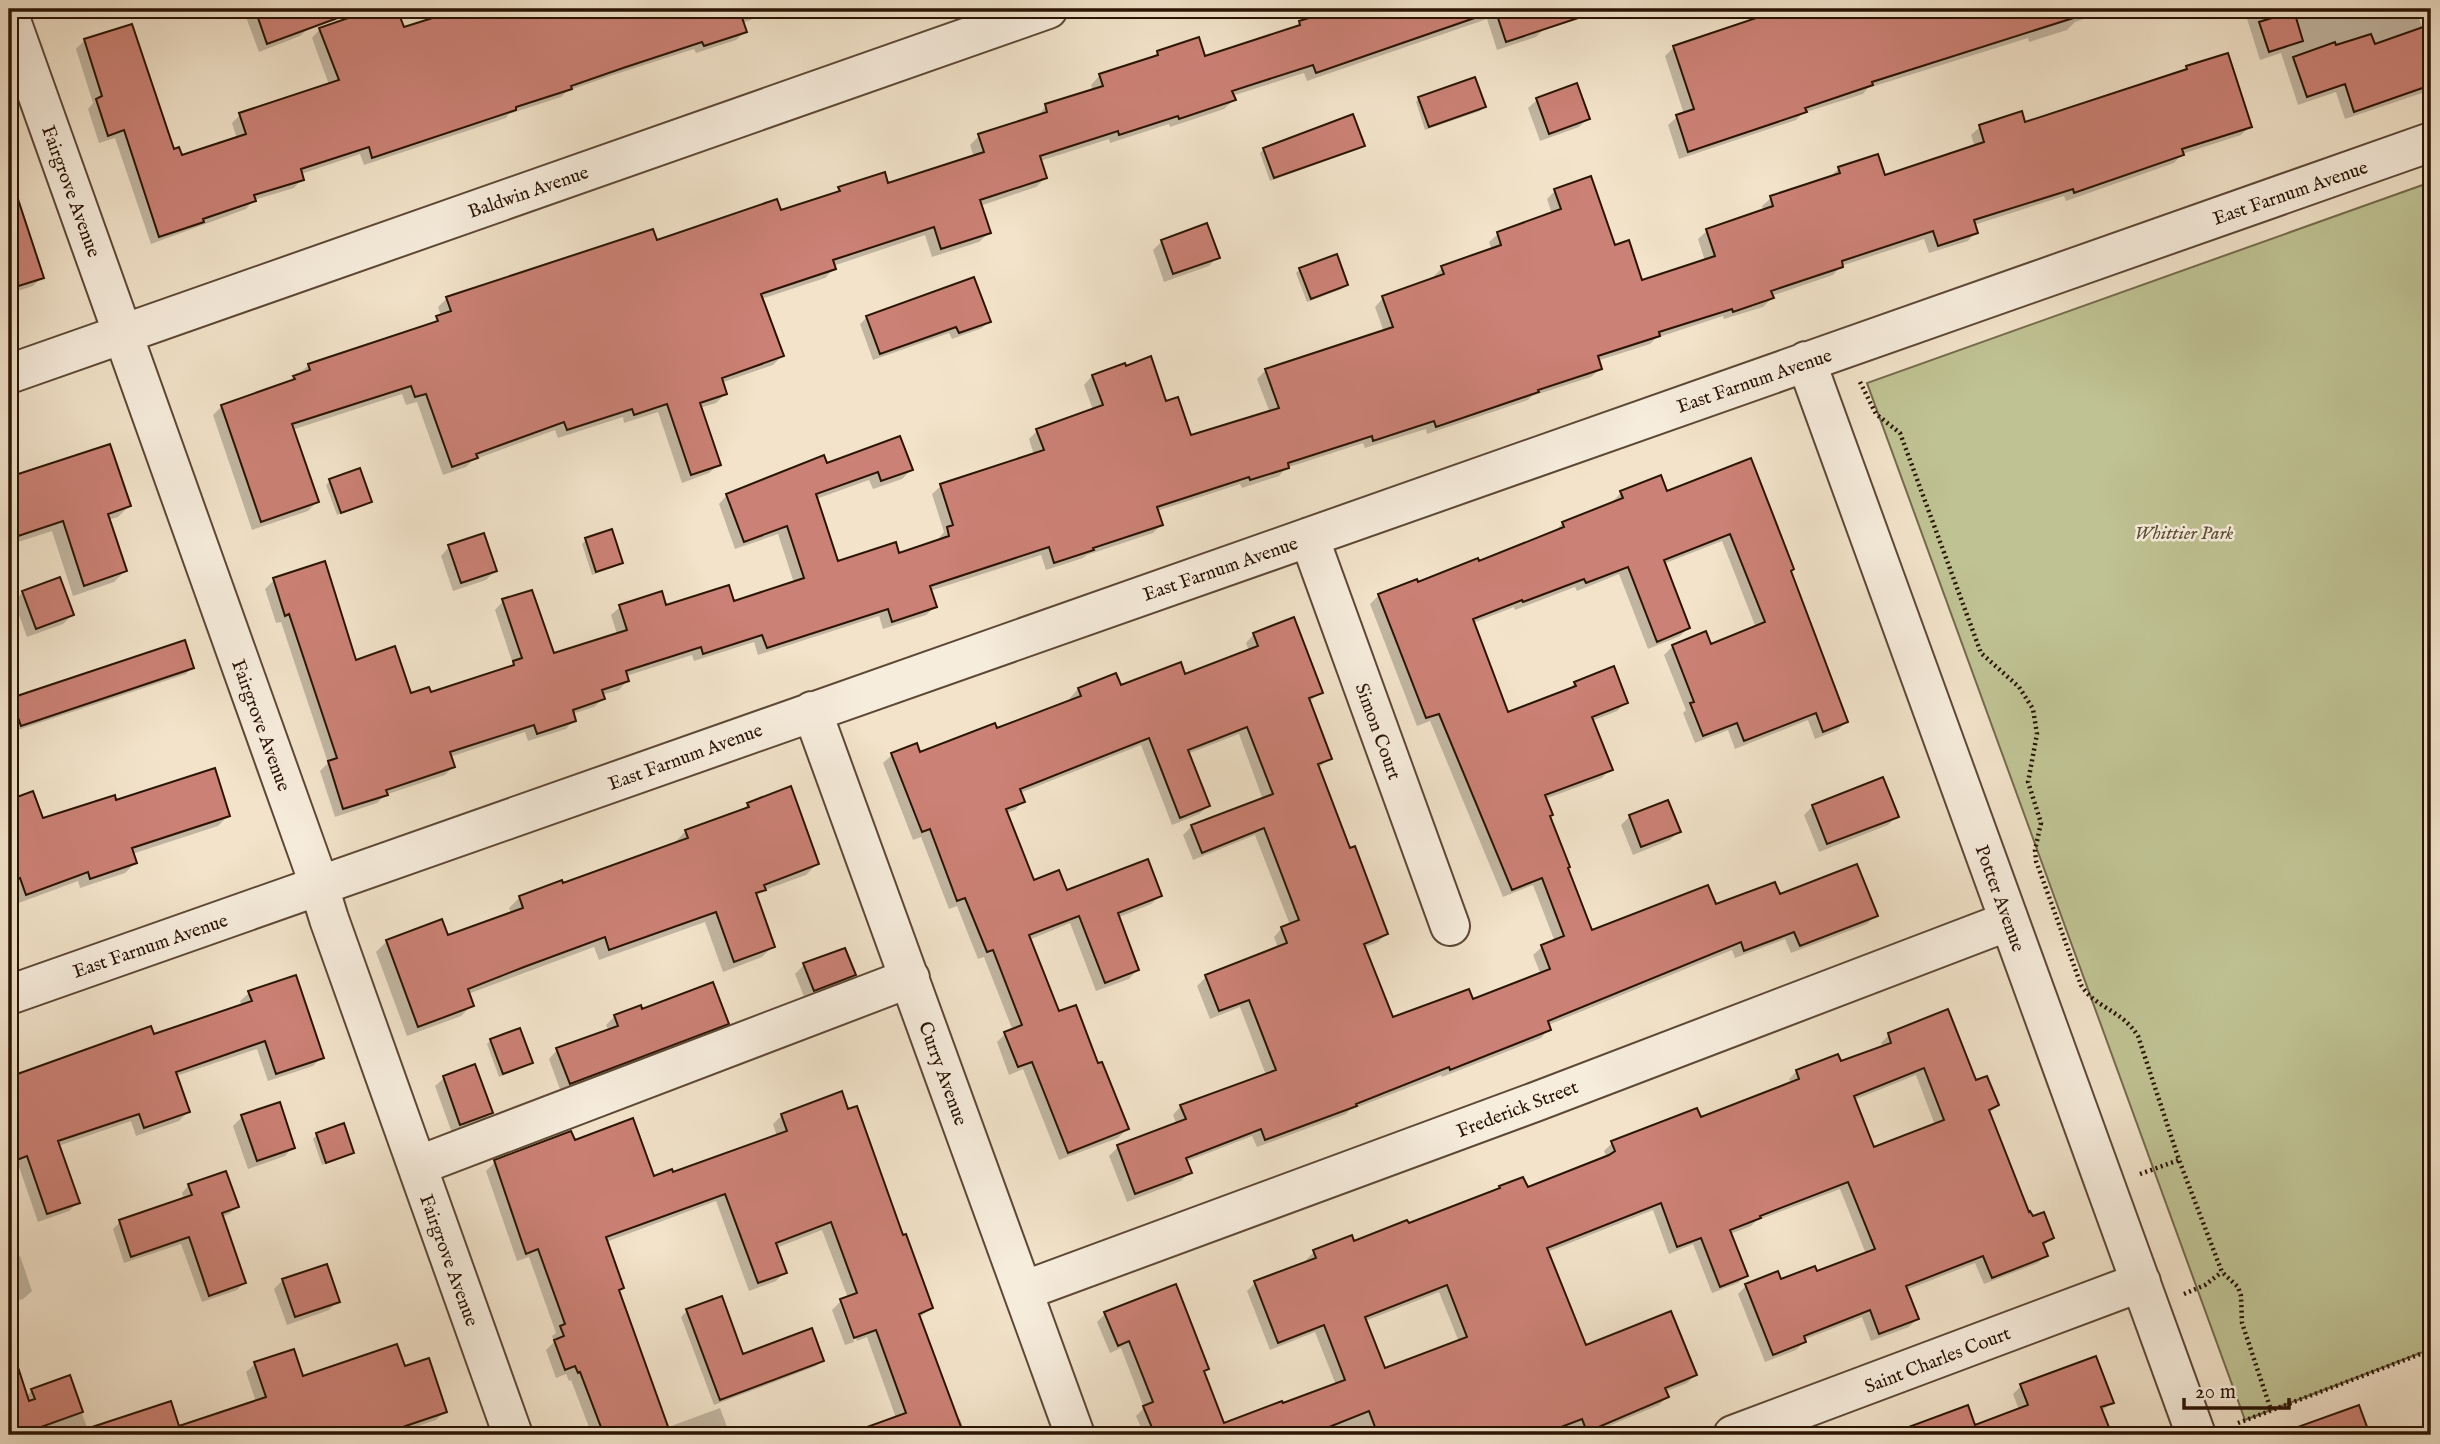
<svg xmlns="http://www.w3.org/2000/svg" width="2440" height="1444" viewBox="0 0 2440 1444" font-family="'IM FELL English',serif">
	<rect width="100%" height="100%" fill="#f2e3ca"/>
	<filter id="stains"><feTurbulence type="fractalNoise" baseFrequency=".00286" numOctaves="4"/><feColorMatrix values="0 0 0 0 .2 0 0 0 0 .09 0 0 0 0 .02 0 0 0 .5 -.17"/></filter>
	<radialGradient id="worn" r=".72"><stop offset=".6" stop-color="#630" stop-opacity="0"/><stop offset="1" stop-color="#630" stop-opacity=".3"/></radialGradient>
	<!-- green -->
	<path fill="#bfc293" stroke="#746b4b" stroke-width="2" d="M2431,182V1349L2245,1420L1867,383Z"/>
	<!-- shadow -->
	<path fill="#0003" fill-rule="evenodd" d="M243,9H302L309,28L300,36L259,52Z
		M379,9H395L403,29L466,9H781L742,23L745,32L736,40L696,53L694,49L613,75L567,91L561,97L509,114L506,118L364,165L360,154L301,174L302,179L294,188L254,200L246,209L151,244L115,138L99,143L88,109L93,103L76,49L84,41L131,26L173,151L181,157L237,139L232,123L240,115L329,85L312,38L320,29Z
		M1343,9H1539L1545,28L1536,37L1497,50L1487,19L1307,81L1304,73L1232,96L1234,100L1224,109L1170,127L1169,124L1110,143L1109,139L1040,161L1045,178L1036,187L980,206L989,233L979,242L932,257L925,235L833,266L834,269L825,278L761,299L782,356L773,365L721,383L725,394L716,403L700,408L719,464L709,473L682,483L658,412L624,423L623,417L558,438L555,430L473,460L466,467L443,475L417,402L406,405L402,394L292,430L317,502L308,511L252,530L213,415L222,406L288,383L309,365L428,326L441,316L438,307L447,298L656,242L780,213L832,196L839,189L887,185L974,157L970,145L979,136L1037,117L1046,106L1093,91L1091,85L1100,75L1151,59L1158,52L1203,58L1295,28L1300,23Z
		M1786,9H2114L2075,22L2067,30L2029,42L2028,38L1868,88L1863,94L1803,113L1796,120L1679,159L1668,125L1677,117L1684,114L1665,56L1674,47Z
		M2244,9H2416L2431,55V90L2345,119L2336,92L2298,105L2281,53L2260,60Z
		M2187,68L2250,126L2241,135L2182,154L2174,163L2066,201L2064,196L1974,225L1976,232L1968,241L1929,253L1924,239L1841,266L1833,275L1771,296L1772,298L1763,307L1724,319L1723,316L1656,338L1650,344L1597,361L1600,369L1591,377L1532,396L1528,400L1427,434L1426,429L1365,448L1363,443L1286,468L1279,476L1242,488L1240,484L1157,511L1161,525L1153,533L1087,555L1083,558L1046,570L1041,555L930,591L935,607L926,615L883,629L879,616L758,655L754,642L694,661L692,655L626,676L627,681L619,690L601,695L603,699L594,707L572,714L574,720L566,729L528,741L525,732L450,757L453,767L445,775L385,795L377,803L335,817L320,771L328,763L281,622L276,623L265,589L274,580L355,662L410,695L430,694L508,669L513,664L495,610L503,601L553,655L617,634L611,615L620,607H665L733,603L794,583L778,534L735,549L719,504L727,495L826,465L911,470L902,479L873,489L869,480L816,499L837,563L898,555L940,541L939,538L944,532L932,494L941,486L1034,455L1029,439L1037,431L1093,410L1084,385L1092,376L1124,365L1165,403L1190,437L1270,413L1257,379L1266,370L1384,332L1375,307L1383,298L1435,279L1434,276L1442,268L1492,250L1489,242L1498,234L1552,214L1547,199L1555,191L1614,247L1641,282L1705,261L1698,239L1707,231L1764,211L1762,206L1771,198L1830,177L1839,168L1884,177L1975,147L1971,135L1980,127L2024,124L2183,72Z
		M1419,98L1484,107L1480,111L1425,130L1416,102Z
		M1537,100L1588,118L1579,127L1540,141L1528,108Z
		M1363,145L1359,149L1270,181L1260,153L1264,149Z
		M13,187L42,277L33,286L9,294V188Z
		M1162,241L1217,257L1209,266L1164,282L1153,250Z
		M1300,269L1346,285L1342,289L1307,302L1296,273Z
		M867,317L989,321L982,328L952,339L949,333L873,360L860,324Z
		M12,472L13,477L129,506L118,517L108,520L125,571L114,582L73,596L52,531L9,545V473Z
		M330,481L370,501L366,505L337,515L326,485Z
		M1621,493H1666L1790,572L1846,722L1838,730L1815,739L1808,720L1735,749L1728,730L1695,743L1683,713L1686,710L1664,655L1673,646H1710L1756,628L1722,541L1663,564L1688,628L1680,636L1648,649L1619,574L1577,591L1575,587L1515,610L1514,607L1473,623L1507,714L1568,690L1575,683L1626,702L1617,711L1592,721L1610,769L1602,778L1545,799L1566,869L1591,933L1715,907L1779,896L1876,915L1867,924L1791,953L1785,939L1735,958L1732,950L1548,1025L1549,1029L1541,1038L1442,1077L1441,1075L1350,1110L1346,1114L1257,1147L1252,1136L1185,1162L1190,1172L1181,1181L1127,1202L1109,1156L1118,1147L1177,1125L1173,1115L1181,1106L1266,1075L1240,1007L1210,1019L1197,986L1206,977L1278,948L1274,937L1282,928L1290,925L1255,835L1193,860L1183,835L1192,826L1263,800L1239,734L1187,754L1208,806L1199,814L1172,825L1141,745L1020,793L1023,801L1015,810L1006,813L1033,882L1066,892L1160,896L1151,904L1117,918L1137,970L1129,979L1096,991L1070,923L1029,940L1058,1013L1097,1066L1127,1129L1118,1138L1059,1160L1023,1069L1009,1075L997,1042L1005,1034L1013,1031L984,957L978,959L957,906L949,909L921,837L913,840L883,763L892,755L919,754L996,731L1071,702L1070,698L1078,689L1120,688L1184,676L1249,651L1246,643L1254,634L1321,692L1309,702L1330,758L1317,769L1349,850L1386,934L1378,942L1363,948L1392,1019L1472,1001L1541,975L1533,955L1542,947L1555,942L1533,885L1503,897L1430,721L1417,726L1370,604L1379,595L1478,563L1554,532L1563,523L1614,504L1613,501Z
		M586,540L621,562L617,566L592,575L582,544Z
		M449,547L495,571L486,580L453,591L441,556Z
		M23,592L72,615L63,624L27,637L14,601Z
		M192,667L186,674L15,731L9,714V703L12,700Z
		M32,793L42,821L115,802L228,816L218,826L132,854L135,863L125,873L80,888L78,881L16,904L9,887V802Z
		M748,804L817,864L806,875L762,891L755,897L773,946L762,957L723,972L705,922L599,960L594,947L468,994L472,1005L461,1016L407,1036L376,952L387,941L447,937L511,914L509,908L520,897L562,886L676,845L675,842L686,831L740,812Z
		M1813,806L1897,816L1888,825L1819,852L1804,815Z
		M1630,816L1679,831L1670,840L1633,855L1621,825Z
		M804,965L854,975L845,984L805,999L795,974Z
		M249,993L322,1057L313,1066L268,1081L257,1049L176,1076L188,1112L179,1121L136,1136L131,1121L58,1146L78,1202L69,1211L38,1222L18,1164L9,1167V1078L116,1042L153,1036L242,1006L240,1001Z
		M641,1011L727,1023L718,1032L561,1092L549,1059L557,1050L609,1031L606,1025L615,1016Z
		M1889,1035L1975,1082L1997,1105L1989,1113L2028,1214L2052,1238L2043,1246L2046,1255L2038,1263L1984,1284L1975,1263L1906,1290L1917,1319L1909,1327L1871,1341L1862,1317L1803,1340L1804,1342L1796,1350L1765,1362L1738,1294L1746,1286L1816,1274L1866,1254L1840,1189L1756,1221L1751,1226L1730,1234L1746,1275L1738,1283L1712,1293L1693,1244L1669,1254L1653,1210L1547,1252L1585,1347L1695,1375L1687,1383L1664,1392L1667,1397L1659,1405L1587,1435H1578L1574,1426L1550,1435H1144L1136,1416L1144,1408L1121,1348L1110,1353L1097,1322L1105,1314L1207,1368L1203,1373L1223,1425L1282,1406L1336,1385L1315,1332L1270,1350L1247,1291L1255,1283L1307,1263L1306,1260L1314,1252L1353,1243L1408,1226L1496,1192L1500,1188L1527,1189L1607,1158L1604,1151L1612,1143L1700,1119L1791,1084L1789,1079L1797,1071L1840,1064L1883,1048L1881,1043ZM1916,1075L1935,1125L1873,1149L1854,1100ZM1439,1292L1459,1342L1384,1370L1365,1321Z
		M491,1040L531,1062L527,1066L499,1077L487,1044Z
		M444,1078L491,1113L482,1121L452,1133L435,1086Z
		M782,1115L902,1238L931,1308L919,1318L957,1420L960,1419L966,1435H849L896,1418L867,1337L857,1341L844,1303H840L854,1342L845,1345L832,1310L841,1301L848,1298L822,1230L776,1248L785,1272L776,1281L749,1291L716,1201L606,1242L622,1287L618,1292L666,1428L720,1408L730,1435H592L571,1380L569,1381L566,1374L556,1378L546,1350L554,1342L552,1336L556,1333L529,1257L517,1261L486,1171L495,1162L573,1142L653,1178L672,1174L777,1136L773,1124Z
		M242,1117L293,1147L285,1156L248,1169L233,1126Z
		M343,1126L352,1152L348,1156L322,1165L313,1139L317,1135Z
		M189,1185L237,1207L229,1214L222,1217L244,1283L237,1290L202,1302L181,1244L124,1263L113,1229L120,1222L184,1200L182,1193Z
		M20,1256L32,1291L23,1299L9,1304V1259Z
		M283,1280L338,1301L329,1310L287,1325L274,1289Z
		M687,1311L742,1356L822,1360L816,1366L714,1405L681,1317Z
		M255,1364L302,1378L404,1369L445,1411L436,1420L391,1435H9V1410L26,1404L24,1399L32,1390L69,1377L88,1430L178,1428L256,1402L246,1372Z
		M2021,1386L2112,1402L2101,1412L2110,1435H1890L1967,1408L1974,1427L2019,1410L2013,1394Z
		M2358,1407L2368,1435H2280H2281Z"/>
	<!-- building -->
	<path fill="#cb8175" stroke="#2a1403" stroke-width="2" fill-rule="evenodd" d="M255,9H354V12L267,44Z
		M374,9H397L404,27L461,9H739L747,32L704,46L702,42L623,68L571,86L572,89L516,107V110L372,158L369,147L301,169L304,180L254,195L256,201L203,219L204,222L159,237L124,130L108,136L96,99L102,96L84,39L132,24L174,149L179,147L182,155L246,134L239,113L339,80L319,28Z
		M1338,9H1485L1486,14L1316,73L1313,65L1232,91L1236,100L1179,119L1178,116L1119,135L1118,131L1040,156L1047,178L980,200L991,233L941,249L934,227L833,260L836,269L761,294L784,356L722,378L727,394L700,403L721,465L691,475L667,404L634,415L632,409L567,430L564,422L476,454L478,458L452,467L426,394L415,397L411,386L292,424L319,502L261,522L221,405L295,379L293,376L310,370L308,364L438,321L436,316L451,311L446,297L653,229L657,240L777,199L781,210L840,191L838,187L885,172L888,183L984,152L978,134L1047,112L1045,104L1103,86L1099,74L1158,55L1157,51L1199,37L1205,56L1300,25L1299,21Z
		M1495,9H1589L1590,14L1506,42Z
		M1783,9H2085L2086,14L1872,82L1873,85L1805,108L1807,112L1688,152L1676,115L1694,109L1673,46Z
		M2294,11L2303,41L2269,52L2259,22Z
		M2423,27L2431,50V85L2354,112L2345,84L2307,97L2293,57L2335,42L2336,45L2371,34L2375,44Z
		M2228,53L2252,127L2182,149L2184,155L2074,193L2073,189L1974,220L1978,233L1938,246L1933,231L1842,261L1843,267L1771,291L1774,298L1733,312L1732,309L1659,332L1660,336L1598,356L1602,369L1538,390L1539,392L1436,427L1434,421L1373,441L1372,436L1288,463L1289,468L1250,480L1249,477L1157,507L1163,525L1093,548L1094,550L1054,563L1049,547L930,586L937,607L892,622L888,609L767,648L762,635L703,654L701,647L626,671L629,681L602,690L605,699L573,710L576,721L537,734L534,725L450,752L455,767L386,790L388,795L343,809L328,761L337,758L289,614L285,616L273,578L325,561L356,660L395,646L411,693L429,687L431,692L514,665L513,661L522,658L502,599L532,590L554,653L627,630L619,605L662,591L666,605L729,585L734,601L804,578L787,526L744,542L726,494L824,455L827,463L900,436L913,470L881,481L878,472L816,494L838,561L896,542L899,553L949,536L947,527L953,525L940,484L1044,450L1036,429L1103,405L1092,375L1125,363L1126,366L1151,356L1166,401L1178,397L1191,435L1279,408L1265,369L1393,327L1382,296L1444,274L1441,266L1501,245L1497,232L1561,209L1554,189L1591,176L1615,245L1629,240L1642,280L1715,256L1706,229L1773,206L1770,196L1840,173L1838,167L1878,154L1885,175L1984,142L1979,125L2022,111L2025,122L2187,69L2186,66Z
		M1475,77L1486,107L1429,127L1418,97Z
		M1577,83L1590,119L1549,134L1536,98Z
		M1353,114L1365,146L1274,178L1263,148Z
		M14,187L44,278L9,289V188Z
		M1207,223L1220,258L1173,274L1161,240Z
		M1337,254L1348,285L1311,299L1299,268Z
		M974,277L991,322L959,333L956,327L880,354L866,316Z
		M110,444L131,506L108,514L127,571L84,586L63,521L9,539V477Z
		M1751,458L1794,569L1791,571L1848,722L1823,732L1816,713L1744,741L1737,723L1703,736L1690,703L1694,702L1672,645L1706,631L1711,644L1765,622L1730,534L1664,560L1690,628L1657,642L1628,567L1586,583L1584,579L1523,602L1522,600L1473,619L1508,712L1576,686L1574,682L1614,666L1628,703L1592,717L1613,770L1545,795L1553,815L1550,816L1570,867L1568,868L1592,930L1708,885L1716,904L1775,882L1780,894L1857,864L1878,916L1800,946L1794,932L1744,951L1741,942L1548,1021L1551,1030L1450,1070L1449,1067L1356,1104L1357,1106L1265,1140L1261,1129L1186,1158L1192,1173L1135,1194L1117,1145L1186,1119L1180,1105L1276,1070L1249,1000L1219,1011L1205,975L1287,943L1281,927L1299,920L1264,828L1202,853L1191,825L1273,794L1247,727L1188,750L1210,806L1180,818L1149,738L1020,789L1025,802L1006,809L1034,880L1059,870L1067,890L1148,859L1162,896L1118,913L1139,970L1105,983L1079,916L1029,935L1059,1011L1076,1005L1098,1063L1102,1062L1129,1129L1068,1153L1032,1062L1018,1067L1004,1032L1022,1025L993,950L987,952L965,898L957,901L930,829L922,832L891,753L917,743L920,752L995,723L997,728L1081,696L1078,688L1116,673L1121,685L1181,662L1185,674L1258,646L1253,633L1294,617L1323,693L1309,698L1332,759L1318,764L1350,848L1355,846L1388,934L1364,944L1393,1017L1469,989L1473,999L1550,969L1541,945L1564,936L1542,878L1512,890L1439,714L1426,718L1378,594L1417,579L1418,582L1478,558L1479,561L1564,527L1562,522L1623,498L1620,491L1661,475L1667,491Z
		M360,468L372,502L341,513L329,479Z
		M612,529L623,563L596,572L585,538Z
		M484,533L497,571L461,583L448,545Z
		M60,577L74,615L36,629L22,591Z
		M185,640L194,668L21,726L11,698Z
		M215,768L230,816L132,848L137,863L90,879L88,872L26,895L20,878L9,882V800L33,791L43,818L115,795L116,800Z
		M1883,777L1899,817L1827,844L1812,805Z
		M791,786L819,864L764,885L766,890L756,893L775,947L734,962L716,912L609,950L605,937L524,967L468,989L474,1006L418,1027L386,940L442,919L448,935L523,908L519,896L562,880L563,883L688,838L685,830L749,807L747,803Z
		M1668,800L1681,832L1641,847L1629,815Z
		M845,948L856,975L814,991L803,963Z
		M296,975L324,1058L276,1074L265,1041L176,1072L190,1112L144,1128L139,1114L58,1141L80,1203L47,1214L27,1156L9,1163V1077L151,1026L154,1034L252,1001L248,991Z
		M713,982L729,1024L570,1084L556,1048L618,1026L614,1015L641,1005L642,1009Z
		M1948,1009L1976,1080L1987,1076L1999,1105L1989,1110L2029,1212L2030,1211L2033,1216L2044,1212L2054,1238L2043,1243L2048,1256L1992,1278L1983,1256L1906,1286L1919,1319L1879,1334L1870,1310L1804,1336L1806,1342L1773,1355L1745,1284L1778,1271L1781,1279L1815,1266L1817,1271L1875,1249L1848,1182L1760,1216L1761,1218L1730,1230L1748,1276L1720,1287L1701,1238L1677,1247L1661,1203L1547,1248L1586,1345L1671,1311L1697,1375L1665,1388L1669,1397L1587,1432L1582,1419L1540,1435H1378L1369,1411L1309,1435H1155L1143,1406L1153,1402L1129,1341L1118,1346L1104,1312L1176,1284L1209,1369L1204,1371L1224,1423L1282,1401L1283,1403L1345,1380L1324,1325L1278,1343L1254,1281L1316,1258L1313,1250L1352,1235L1354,1241L1407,1220L1409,1223L1500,1188L1499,1186L1523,1177L1528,1187L1609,1155L1615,1151L1611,1141L1697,1108L1701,1117L1799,1079L1796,1070L1838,1054L1841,1061L1891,1043L1888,1033ZM1924,1068L1944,1120L1874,1147L1854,1096ZM1447,1285L1467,1337L1385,1368L1365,1317Z
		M520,1028L533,1063L503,1074L490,1039Z
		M475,1064L493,1113L460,1125L443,1076Z
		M842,1091L848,1109L857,1106L903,1235L906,1234L933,1308L919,1314L964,1435H854L853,1432L906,1413L876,1330L854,1338L840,1299L857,1293L831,1222L776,1243L787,1273L758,1283L725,1194L606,1237L624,1288L619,1290L671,1435H604L580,1372L578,1373L575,1366L565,1370L554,1340L564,1336L560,1326L565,1324L538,1249L526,1254L494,1160L571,1131L575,1140L633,1118L654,1176L672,1169L673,1172L787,1131L781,1114Z
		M280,1102L295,1148L257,1161L241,1115Z
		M344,1123L354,1153L326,1163L316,1133Z
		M226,1171L239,1207L222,1213L246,1283L209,1296L189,1237L131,1257L119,1220L192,1195L188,1184Z
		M327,1264L340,1302L295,1317L282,1279Z
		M722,1296L743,1354L812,1328L824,1361L720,1400L686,1309Z
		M397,1344L405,1366L429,1358L447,1412L379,1435H84L83,1430L171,1401L179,1426L266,1397L254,1362L294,1349L303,1376Z
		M14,1355L29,1401L35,1399L31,1389L70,1375L83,1412L38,1428L41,1435H9V1356Z
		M2096,1356L2114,1403L2101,1407L2112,1435H1896L1895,1432L1968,1405L1975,1425L2028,1405L2020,1384Z
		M2359,1405L2370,1435H2285L2284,1432Z"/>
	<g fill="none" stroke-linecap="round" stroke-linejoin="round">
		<defs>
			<path id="minor" d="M9,15L313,867L329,919L513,1435
				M1806,361L2196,1435
				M9,374L1048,9
				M1309,537L1450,926
				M812,711L1075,1435
				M9,995L2431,142
				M417,1166L910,978
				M1023,1291L1535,1102L2009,921
				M1733,1435L2141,1282"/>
		</defs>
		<!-- minor casing -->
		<use href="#minor" stroke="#5c4835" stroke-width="42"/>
		<!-- path -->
		<path stroke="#2a1403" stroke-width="4.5" stroke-dasharray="2 3.5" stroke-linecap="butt" d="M1860,382L1876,414L1900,433L1981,653L2019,687L2033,709L2037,734L2028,782L2041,823L2035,850L2036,861L2081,985C2095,1008 2122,1010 2138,1036L2179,1160L2222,1272L2238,1287L2241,1296L2242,1323L2271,1410
			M2140,1174L2179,1160
			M2184,1294L2205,1285L2222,1272
			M2238,1423L2431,1350"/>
		<!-- minor -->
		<use href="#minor" stroke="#f7eddd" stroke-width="38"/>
	</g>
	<g text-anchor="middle" stroke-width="5" stroke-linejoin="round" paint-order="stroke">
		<!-- street labels -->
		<g font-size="19" fill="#2a1403" stroke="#f7eddd">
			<text transform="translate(72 191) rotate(70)" y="7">Fairgrove Avenue</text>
			<text transform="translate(528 191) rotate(-19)" y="7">Baldwin Avenue</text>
			<text transform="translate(2290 192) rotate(-19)" y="7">East Farnum Avenue</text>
			<text transform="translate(1754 380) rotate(-19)" y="7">East Farnum Avenue</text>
			<text transform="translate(1220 568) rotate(-19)" y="7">East Farnum Avenue</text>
			<text transform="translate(262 725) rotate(70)" y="7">Fairgrove Avenue</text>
			<text transform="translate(1379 731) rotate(70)" y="7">Simon Court</text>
			<text transform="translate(685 756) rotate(-20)" y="7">East Farnum Avenue</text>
			<text transform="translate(2001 898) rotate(70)" y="7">Potter Avenue</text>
			<text transform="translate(150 945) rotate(-19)" y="7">East Farnum Avenue</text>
			<text transform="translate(944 1073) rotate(70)" y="7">Curry Avenue</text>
			<text transform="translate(1517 1108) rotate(-21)" y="7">Frederick Street</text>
			<text transform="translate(450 1260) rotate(70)" y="7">Fairgrove Avenue</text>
			<text transform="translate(1937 1359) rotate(-21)" y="7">Saint Charles Court</text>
		</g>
		<!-- park labels -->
		<g font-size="19" font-style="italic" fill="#5e5135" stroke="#f7eddd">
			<text x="2184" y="539">Whittier Park</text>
		</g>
	</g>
	<!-- margin -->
	<rect width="2440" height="1444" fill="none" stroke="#f2e3ca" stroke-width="35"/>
	<rect x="10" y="10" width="2419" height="1423" fill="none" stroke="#2a1403" stroke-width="3.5"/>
	<rect x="18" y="18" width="2405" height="1409" fill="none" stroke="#2a1403" stroke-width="2"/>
	<!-- scale -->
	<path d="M2184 1398v10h105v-10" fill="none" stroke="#2a1403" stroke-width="3.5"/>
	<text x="2195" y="1398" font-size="21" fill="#2a1403" stroke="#f7eddd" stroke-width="5" paint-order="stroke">20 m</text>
	<rect width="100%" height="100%" filter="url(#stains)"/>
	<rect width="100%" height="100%" fill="url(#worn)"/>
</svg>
